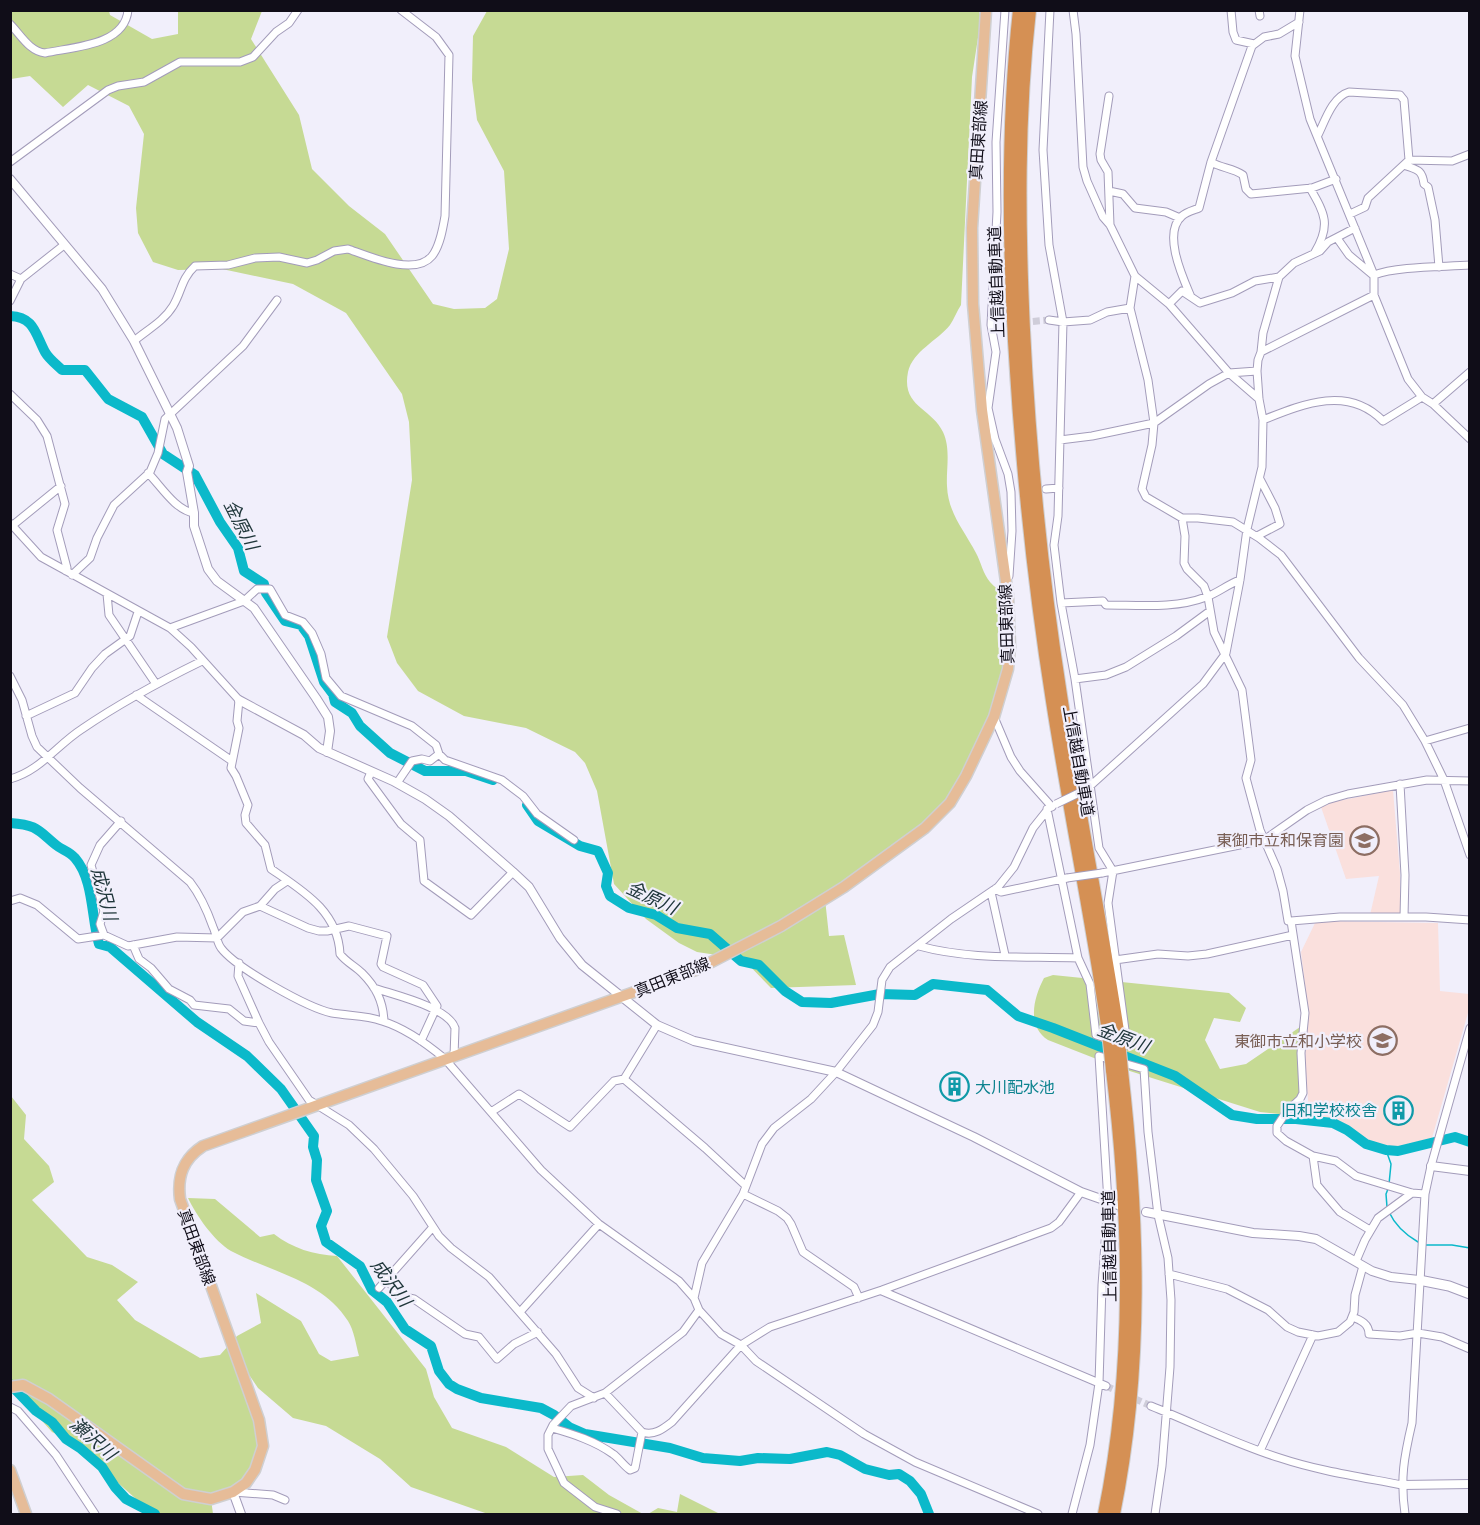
<svg xmlns="http://www.w3.org/2000/svg" width="1480" height="1525" viewBox="0 0 1480 1525" font-family="Georgia,'Noto Sans JP',serif">
	<rect width="100%" height="100%" fill="#f1effb"/>
	<!-- industrial -->
	<path fill="#fae0dd" d="M1393,790L1400,873V914L1370,915L1379,876L1346,879L1321,807L1333,802Z
		M1316,921L1438,923L1440,991L1469,994L1470,1006L1432,1138L1395,1147L1373,1143L1337,1120L1309,1113L1305,1060L1307,1002L1301,952Z"/>
	<!-- green -->
	<path fill="#c6da94" d="M11,11H109L110,15L152,39L178,34V11H262L251,39L299,115L312,169L349,206L385,234L433,304L454,309L485,308L497,299L509,249L504,171L477,120L472,80L473,36L487,11H979L981,18L972,77L961,305C957,311 954,319 950,325C937,341 913,351 908,372C901,407 932,408 943,432C951,449 946,469 947,486C948,513 964,530 976,553C981,562 983,574 990,582C994,587 1002,592 1008,596L1004,687L950,803L825,899L829,936L844,935L856,985L771,988L743,959L697,952L679,943L646,919L614,884L597,791L585,763L575,752L526,728L464,716L418,691L397,663L387,637L412,480L409,422L402,394L346,313L293,284L222,269L178,270L153,262L138,233L136,208L144,134L129,106L88,85L63,107L30,76L11,79Z
		M1053,975L1229,993L1246,1008L1240,1022L1214,1018L1205,1040L1220,1069L1246,1064L1303,1025L1301,1108L1298,1112L1288,1115L1260,1112L1117,1067L1048,1040C1026,1026 1034,997 1044,978Z
		M11,1096L26,1115L24,1139L49,1166L54,1182L32,1200L87,1257L112,1265L138,1282L117,1300L135,1320L200,1358L220,1355L237,1336L261,1323L256,1293L301,1321L319,1354L331,1361L359,1356C356,1345 354,1330 348,1321C322,1280 271,1272 231,1251C214,1241 196,1215 188,1198L215,1199L260,1237L274,1234C292,1248 314,1255 337,1256L426,1369L434,1397L452,1428L506,1447L554,1477L583,1475L609,1495L643,1514H488L411,1487L380,1459L326,1426L293,1418L258,1388L239,1360L263,1446L246,1483L211,1499L213,1514H153L71,1441L52,1432L11,1386Z
		M680,1494L720,1514H648L658,1508L677,1512Z"/>
	<g fill="none" stroke-linecap="round" stroke-linejoin="round">
		<!-- stream -->
		<path stroke="#0bb9ca" stroke-width="1.5" d="M1386,1150L1391,1164L1389,1184
			M1387,1207L1386,1194L1388,1189
			M1389,1212C1395,1225 1406,1235 1418,1242
			M1426,1245H1452L1470,1248"/>
		<!-- river -->
		<path stroke="#0bb9ca" stroke-width="10" d="M10,316C34,317 35,333 45,352C49,359 56,364 62,370H85L108,399L142,417L163,454L195,475L220,522L238,548L244,571L264,584L266,593L285,621L301,625L309,636L324,682L333,694L335,702L352,713L360,726L390,753L425,771H466L493,780
			M527,805L538,821L580,846L598,851L608,873L606,886L610,896L629,908L656,915L677,928L710,934L741,961L759,965L785,991L802,1002L831,1003L880,994L915,995L933,984L987,990L1018,1016L1053,1028L1175,1076L1232,1115L1257,1119H1296L1333,1123L1347,1130L1366,1144L1386,1150L1398,1151L1455,1137L1470,1142
			M10,823C37,825 37,829 56,845C62,850 69,851 75,858C94,880 91,917 99,944L110,947L197,1022L247,1056L281,1089L314,1136L313,1147L317,1160L316,1180L327,1211L321,1226L326,1242L360,1266L372,1290L387,1302L405,1329L431,1346L439,1371L449,1384L457,1389L481,1398L541,1408L554,1415L569,1427L585,1434L670,1448L703,1458L740,1461L758,1458L790,1459L827,1452L840,1455L865,1469L889,1475L899,1474L910,1481L921,1494L929,1514
			M10,1384L36,1411L52,1422L66,1439L80,1448L102,1467L115,1487L126,1499L155,1514"/>
		<!-- minor-tunnel -->
		<path stroke="#cfcdd9" stroke-width="7" stroke-dasharray="7 3.5" stroke-linecap="butt" d="M991,325L1049,320
			M1106,1386L1151,1406"/>
		<defs>
			<path id="minor" d="M1005,10L996,142L997,212L991,325L996,352L988,408L995,439L1008,474L1011,492L1012,531L1009,576
				M1073,10L1076,34L1083,167L1087,181L1103,217L1110,225L1135,276L1169,304L1229,373L1259,399
				M1231,10L1233,32L1236,40L1254,44
				M1259,10L1260,16
				M1300,10L1295,56L1310,119L1374,275V295L1408,379L1422,397L1433,404L1470,439
				M10,24C21,35 29,51 45,53C72,47 125,46 128,10
				M1109,96L1100,154L1101,160L1108,172L1110,225
				M1318,135C1325,121 1332,97 1349,92L1400,95L1404,100L1409,160
				M10,162L108,90L118,86L144,82L180,62H240L253,57L276,32L289,23L298,10
				M1211,162C1221,168 1233,168 1243,175L1246,189L1251,194L1312,188L1336,179
				M1404,165C1417,170 1422,169 1424,184L1428,187L1435,220L1439,267
				M1310,188C1325,214 1331,225 1315,252
				M1109,191L1123,194L1135,208L1166,212L1180,218
				M1350,214L1365,207L1368,198L1409,160L1452,161L1470,154
				M1337,238L1349,255L1373,275
				M10,274L21,279
				M1374,275C1397,266 1443,267 1470,265
				M1135,276L1130,308L1148,380L1154,423L1152,445L1142,489L1146,497L1182,518H1198L1233,522L1259,538L1281,555L1359,658L1403,705L1425,741L1444,780L1470,855
				M1191,297C1183,278 1162,233 1182,216C1186,212 1194,210 1199,208L1211,162L1252,46L1264,37L1279,34L1299,22
				M10,301L21,279L64,245
				M1169,304L1182,291L1200,303L1232,293L1255,281L1279,277L1294,263L1320,251L1328,242L1355,228
				M1049,320L1063,322L1090,320L1107,312L1130,308
				M134,341C147,330 164,321 173,306C182,291 181,279 195,266L228,265L255,258L279,257L307,263L317,260L334,251L348,249C368,256 415,277 432,256C440,246 443,228 445,216L449,55L436,37L401,10
				M1261,352L1263,333L1279,277
				M10,394L37,420L47,436L65,504L57,530L67,568L66,571
				M1433,404L1470,372
				M1263,420C1303,404 1348,385 1383,421L1422,397
				M1060,440L1092,436L1154,423L1209,384L1229,373L1257,371
				M148,473C161,486 175,510 194,513
				M1046,489L1059,488
				M1182,518L1185,536L1184,563L1187,569L1204,586L1208,597L1214,632L1242,690L1251,760L1246,778L1260,830L1277,869L1283,891L1288,921H1291L1305,1013L1301,1053L1303,1093L1300,1099L1287,1111L1277,1126V1133L1286,1141L1313,1156L1336,1161L1356,1176L1412,1193L1425,1194
				M10,523L41,557L170,628L191,647L239,700L237,721L239,728L231,768L236,776L248,805L245,815L246,823L265,845L271,869C303,891 338,911 340,954C346,962 355,966 362,973C376,987 383,1001 384,1021
				M13,525L61,486
				M1257,536L1280,524L1275,508L1260,479
				M72,575L90,558L97,538L114,505L150,472L158,453L165,419L243,346L277,300
				M107,594L109,615L156,684
				M1061,603L1103,601L1106,605C1139,605 1175,609 1206,597C1218,593 1228,584 1240,580
				M170,628L244,601L257,589H270L285,615L303,622L312,633L321,654L326,678L341,696L412,726L436,745L439,754L445,760L502,780L523,796L537,814L574,840
				M10,676L22,700L32,736L37,747L80,788L190,882C201,896 207,910 213,927C216,933 217,943 221,948C236,968 308,1008 332,1013C349,1016 366,1015 382,1021C405,1028 427,1044 445,1059L541,1170L599,1224L679,1281L694,1298L699,1310L721,1334L741,1345L756,1361L864,1434L915,1462L1038,1514
				M1075,679L1106,675L1126,667L1176,636L1210,611
				M136,695L232,761
				M26,716L75,693L92,668L105,654L130,636L138,612
				M994,717L1011,757L1020,771L1052,807
				M1425,741L1470,728
				M371,772L368,779L401,824L420,840L424,881L471,915L513,872
				M10,779C40,771 57,745 82,729C120,703 161,681 202,661
				M397,783L412,761L422,759L430,761L439,754
				M1400,784L1405,875L1404,917
				M1089,787L1203,684L1226,653L1240,580L1247,529L1262,467L1263,420L1259,399L1257,371L1258,360L1261,352L1374,295
				M1047,809L1078,958L1090,984L1096,1035L1127,1045L1108,903L1113,871L1099,848L1075,679L1061,603L1054,545L1058,516L1063,322L1049,245L1043,150L1050,10
				M1102,873L1264,840L1307,810L1327,800L1348,794L1427,780L1470,781
				M995,889L1001,892L1067,878
				M991,892L1005,955
				M10,901L20,898L37,905L78,939L104,935L128,946L177,937L217,938L243,912L260,906L275,889L287,881
				M260,906L308,928L319,931H327L349,926L387,936L381,964L383,967L423,985L437,1006L421,1041
				M1291,921L1340,917H1426L1470,920
				M104,935L100,924L104,911L91,865L100,845L121,821
				M133,945L139,959L151,968L169,989L190,1000L194,1005L229,1009L244,1021L259,1023
				M919,946C970,960 1025,956 1078,958
				M1115,960L1158,954L1188,956L1207,954L1293,935
				M239,963L238,976L259,1023L269,1042L309,1100L349,1125L374,1149L413,1196L439,1236L451,1248L489,1277L556,1354L578,1388L594,1398
				M374,988C394,995 448,1007 455,1028L454,1056
				M657,1025L624,1079L705,1148L746,1186
				M491,1112L519,1094L570,1127L614,1081L624,1079
				M1313,1156L1317,1185L1322,1191L1340,1212L1370,1230
				M743,1194L778,1211L787,1218L791,1224L803,1252L854,1287L859,1298
				M1356,1261L1365,1240L1378,1218L1412,1193
				M1169,1274L1227,1289L1268,1310L1287,1327L1298,1332L1318,1336L1338,1332L1350,1322L1354,1312L1355,1295L1363,1266
				M387,1279L399,1296L414,1299L465,1334L479,1337L497,1359L514,1344L538,1332
				M379,1288L433,1227
				M882,1291L1106,1386
				M694,1298L702,1263L743,1194L762,1144L774,1128L811,1099L836,1072L873,1025L878,1012L882,980L890,967L951,919L998,887L1014,867L1033,828L1049,808
				M520,1312L599,1224
				M1352,1317C1361,1320 1369,1324 1369,1334L1400,1336L1418,1333L1442,1337L1470,1349
				M605,1393L642,1432C654,1436 663,1429 672,1422L741,1345L770,1327L882,1290L1051,1228L1059,1222L1081,1192
				M1151,1406C1194,1423 1235,1444 1280,1458C1319,1471 1361,1477 1402,1485
				M10,1407L18,1411L56,1455L95,1514
				M552,1428C573,1434 595,1441 613,1454C619,1458 623,1465 630,1470L635,1468L642,1432
				M1260,1451L1313,1335
				M233,1492L273,1495L285,1500
				M617,1514L595,1507L564,1483L548,1449V1435L553,1425L571,1406L605,1393L683,1332L699,1310
				M1072,1514L1090,1445L1099,1383L1102,1285L1108,1202L1099,1056L1144,1069L1148,1132L1158,1215L1168,1258L1171,1300L1170,1367L1162,1466L1155,1514
				M1405,1514C1400,1479 1404,1457 1412,1423L1425,1194L1431,1166L1470,1028"/>
			<path id="tertiary" d="M10,179L102,289L134,341L177,428L189,466L187,472L194,513V526L208,569L217,581L254,608L316,698L328,717L330,731L327,752
				M239,700L304,735L319,748L393,781L425,799L449,816L513,872L529,887L560,938L582,965L657,1025L694,1041L836,1072L974,1137L1081,1192L1118,1205
				M1431,1166L1470,1171
				M1146,1212L1253,1233L1299,1236L1316,1239L1372,1271L1391,1277L1419,1280
				M1402,1485L1470,1484
				M233,1492L241,1514"/>
			<path id="secondary" d="M1419,1280L1449,1286L1470,1294"/>
			<path id="primary" d="M10,1387L23,1385L49,1399L183,1494L211,1499L233,1492L246,1483L255,1470L263,1446L259,1420L180,1199C177,1176 183,1159 203,1146L696,970L781,926L844,887L925,828L950,803L966,776L994,717L1008,669L1010,647L1008,596L982,410L973,304L972,228L986,10
				M10,1470L26,1514"/>
			<path id="motorway" d="M1019,10C1007,120 1008,231 1014,341C1021,461 1033,581 1052,701C1069,811 1092,921 1108,1032
				M1030,10C1018,117 1019,224 1024,330C1030,452 1042,574 1061,695C1078,807 1101,919 1118,1031
				M1104,1514C1134,1367 1130,1219 1112,1070
				M1114,1514C1144,1367 1139,1220 1122,1071"/>
		</defs>
		<!-- minor casing -->
		<use href="#minor" stroke="#a39cba" stroke-width="9"/>
		<!-- tertiary casing -->
		<use href="#tertiary" stroke="#a39cba" stroke-width="10"/>
		<!-- secondary casing -->
		<use href="#secondary" stroke="#a39cba" stroke-width="11"/>
		<!-- primary casing -->
		<use href="#primary" stroke="#cfcfd1" stroke-width="13"/>
		<!-- motorway casing -->
		<use href="#motorway" stroke="#cfcfd1" stroke-width="14"/>
		<!-- minor -->
		<use href="#minor" stroke="#fff" stroke-width="7"/>
		<!-- tertiary -->
		<use href="#tertiary" stroke="#fff" stroke-width="8"/>
		<!-- secondary -->
		<use href="#secondary" stroke="#fff" stroke-width="9"/>
		<!-- primary -->
		<use href="#primary" stroke="#e6bc98" stroke-width="10"/>
		<!-- motorway -->
		<use href="#motorway" stroke="#d59054" stroke-width="12"/>
		<defs>
			<path id="minor-bridge" d="M1056,804L1085,790
				M1067,878L1102,873"/>
			<path id="motorway-bridge" d="M1118,1031L1122,1071
				M1108,1032L1112,1070"/>
		</defs>
		<!-- minor-bridge casing -->
		<use href="#minor-bridge" stroke="#a39cba" stroke-width="9" stroke-linecap="butt"/>
		<!-- motorway-bridge casing -->
		<use href="#motorway-bridge" stroke="#cfcfd1" stroke-width="14" stroke-linecap="butt"/>
		<!-- minor-bridge -->
		<use href="#minor-bridge" stroke="#fff" stroke-width="7"/>
		<!-- motorway-bridge -->
		<use href="#motorway-bridge" stroke="#d59054" stroke-width="12"/>
	</g>
	<!-- icons -->
	<defs>
		<symbol id="school-ring" viewBox="-11 -11 22 22"><circle r="9.5" fill="#f1effb" stroke="#8d6e63" stroke-width="1.5"/><path d="M0-5L7-2L0 1L-7-2ZM-4 1L0 2.5L4 1V4Q0 6-4 4Z" fill="#8d6e63"/></symbol>
		<symbol id="building-ring" viewBox="-11 -11 22 22"><circle r="9.5" fill="#f1effb" stroke="#0f9aa8" stroke-width="1.5"/><path d="M-4-6H4V6H1V3H-1V6H-4ZM-2.5-4.3h1.7v1.8h-1.7ZM.8-4.3h1.7v1.8H.8ZM-2.5-1h1.7V.8h-1.7ZM.8-1h1.7V.8H.8Z" fill="#0f9aa8"/></symbol>
	</defs>
	<g fill-rule="evenodd">
		<use href="#school-ring" x="1348" y="824" width="33" height="33"/>
		<use href="#school-ring" x="1366" y="1024" width="33" height="33"/>
		<use href="#building-ring" x="938" y="1070" width="33" height="33"/>
		<use href="#building-ring" x="1382" y="1094" width="33" height="33"/>
	</g>
	<g text-anchor="middle" stroke-width="4.5" stroke-linejoin="round" paint-order="stroke">
		<!-- street labels -->
		<g font-size="16" fill="#100d18" stroke="#f1effb">
			<text transform="translate(978 140) rotate(-86)" y="6">真田東部線</text>
			<text transform="translate(996 282) rotate(-92)" y="6">上信越自動車道</text>
			<text transform="translate(1006 624) rotate(-92)" y="6">真田東部線</text>
			<text transform="translate(1079 761) rotate(80)" y="6">上信越自動車道</text>
			<text transform="translate(672 977) rotate(-22)" y="6">真田東部線</text>
			<text transform="translate(1109 1246) rotate(-91)" y="6">上信越自動車道</text>
			<text transform="translate(197 1247) rotate(70)" y="6">真田東部線</text>
		</g>
		<!-- education labels -->
		<g font-size="16" fill="#785e54" stroke="#f1effb" text-anchor="end">
			<text x="1344" y="846">東御市立和保育園</text>
			<text x="1362" y="1047">東御市立和小学校</text>
		</g>
		<!-- culture labels -->
		<g font-size="16" fill="#0d838f" stroke="#f1effb" text-anchor="start">
			<text x="975" y="1093">大川配水池</text>
			<text x="1377" y="1116" text-anchor="end">旧和学校校舎</text>
		</g>
		<!-- water labels -->
		<g font-size="18" font-style="italic" fill="#20373b" stroke="#f1effb">
			<text transform="translate(241 525) rotate(63)" y="6">金原川</text>
			<text transform="translate(104 894) rotate(75)" y="6">成沢川</text>
			<text transform="translate(652 898) rotate(25)" y="6">金原川</text>
			<text transform="translate(1123 1038) rotate(21)" y="6">金原川</text>
			<text transform="translate(391 1283) rotate(53)" y="6">成沢川</text>
			<text transform="translate(93 1439) rotate(41)" y="6">瀬沢川</text>
		</g>
	</g>
	<!-- border -->
	<rect width="1480" height="1525" fill="none" stroke="#100d18" stroke-width="24"/>
</svg>
